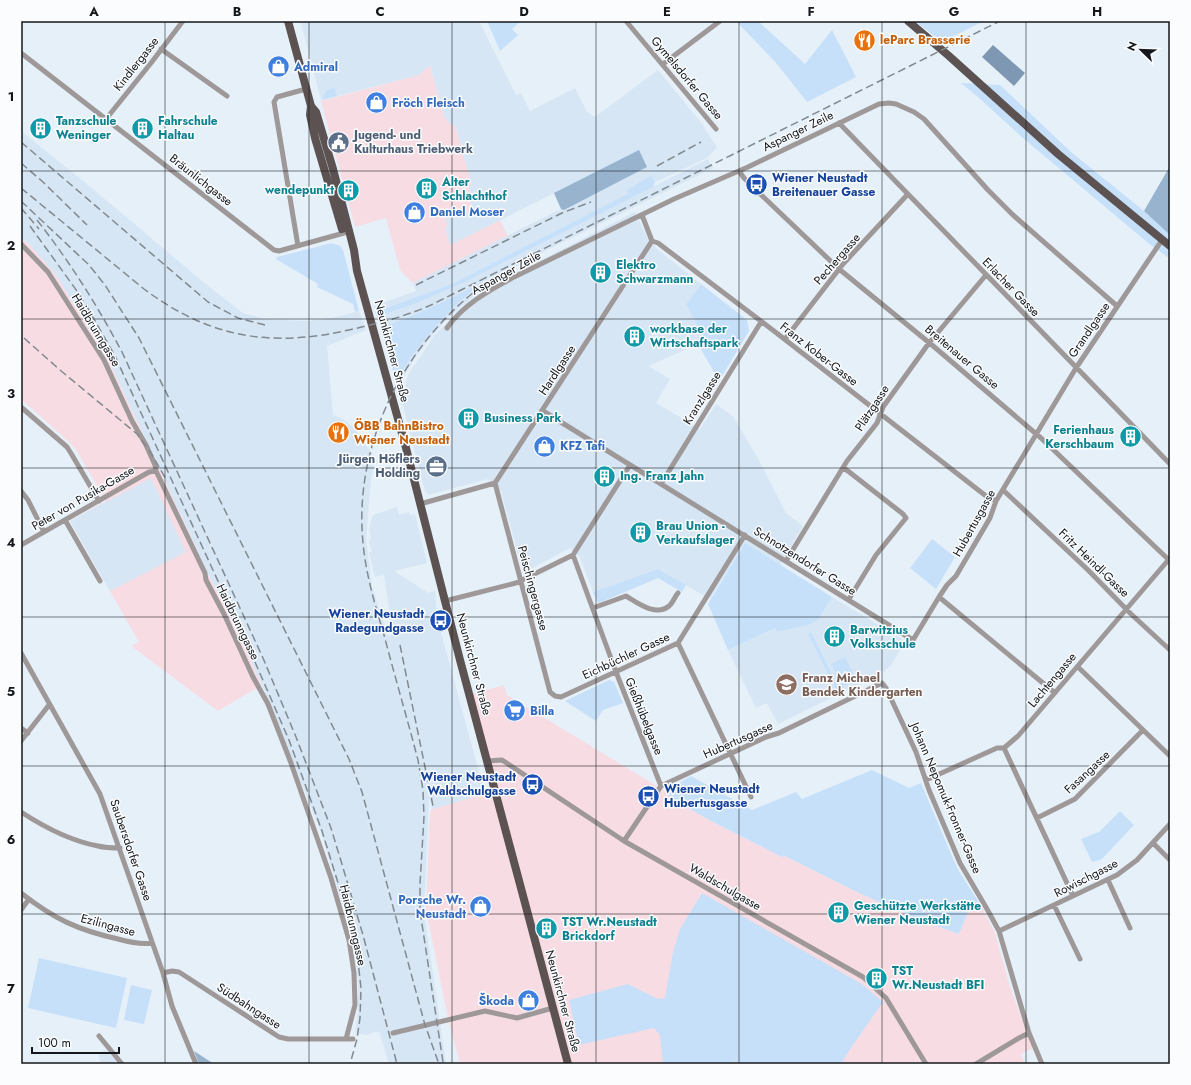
<svg xmlns="http://www.w3.org/2000/svg" width="1191" height="1085" viewBox="0 0 1191 1085" font-family="Jost,sans-serif">
	<rect width="100%" height="100%" fill="#e6f0f9"/>
	<!-- commercial -->
	<path fill="#f7dde3" d="M430,65L444,116L455,124L472,185L469,187L472,210L445,228L450,245L500,220L508,236L413,283L400,270L386,218L355,227L321,101L419,75Z
		M21,238L30,245L56,275L108,359L195,545L210,578L227,609L262,685L218,711L131,646L139,642L70,521L106,501L76,450L70,443L21,399Z
		M504,685L507,695L665,791L672,799L713,822L782,857L785,856L857,892L913,917L959,934L968,912L980,904L995,933L1010,987L1033,1048L1021,1054L1025,1063L1023,1064H460L449,1023L426,910L430,811L432,809L493,791L472,694Z"/>
	<!-- built -->
	<path fill="#d6e6f5" d="M304,21H479L516,95L521,93L530,111L575,88L587,112L595,117L658,70L703,125L717,148L707,158L655,182L651,175L627,190L629,194L452,284L375,312L374,306L416,291L413,283L561,209L564,210L647,167L639,151L450,245L445,228L448,227L445,218L472,210L469,186L472,185L455,125H451L444,116L430,65L419,75L321,100L301,23H304Z
		M21,131L88,185L207,285L243,313L265,319L308,321L337,317L359,311L366,330L327,346L333,415L341,418L353,427L375,458L371,479L366,540L372,586L388,636L393,634L384,575L375,577L369,552H372L369,542L371,537L369,528L373,515L397,507L399,515L409,512L410,515L415,514L427,563L394,571L428,593L435,591L437,618L485,794L432,809L429,797L424,913L446,1064H389L379,1031L366,1035L355,1033L358,1012V978L352,937L321,832L262,685L227,609L210,578L195,545L108,359L56,275L30,245L21,238Z
		M708,159L713,168L529,259L484,287L448,318L431,337L415,358L399,384L396,381L412,356L428,334L445,315L482,284L432,308L395,322L380,327L377,317L417,303L467,281Z
		M635,212L648,239L657,249L701,284L686,304L705,341L648,366L670,379L656,403L700,429L716,404L733,416L760,462L786,513L803,526L780,565L745,543L710,599L658,569L593,592L580,557L570,548L523,573L501,491L488,479L428,495L425,491L402,402L408,375L434,336L467,302L494,284Z
		M151,478L186,552L110,591L70,521Z
		M832,597L902,639L903,645L891,665L884,672L882,670L876,674V676L778,724L767,703L756,708L728,650L776,628L777,632L809,625L818,620Z
		M106,1050L118,1064H101L98,1053Z"/>
	<!-- green -->
	<path fill="#c6e0fa" d="M487,21H519L520,22L512,29L518,35L500,51Z
		M736,21H758L805,64L832,30L856,77L807,102L777,64Z
		M915,21H984L942,42Z
		M961,83L1000,85L1071,152L1144,211L1170,234V259L1147,242L1023,138L979,98Z
		M334,87L337,96L322,100L326,91Z
		M651,175L655,182L653,187L467,281L417,303L377,317L375,312L452,284L628,194L627,190Z
		M332,243L340,246L343,250L359,311L355,312L353,304L317,287L318,284L276,259L277,257Z
		M481,283L482,284C446,310 419,343 396,381L380,327C416,316 448,300 481,283Z
		M701,284L747,320L749,331L719,381L698,344L705,341L686,304Z
		M932,539L955,557L936,589L910,568Z
		M745,543L832,597L818,620L809,625L777,632L775,628L728,650L708,604Z
		M658,569L686,585L682,592L658,578L599,603L597,602L593,592Z
		M811,632L840,691L837,692L808,634Z
		M845,657L856,680L843,687L831,664Z
		M609,680L614,682L623,703L603,710L596,721L565,701Z
		M872,770L909,788L921,783L954,861L960,873L980,904L968,912L959,934L913,917L857,892L785,856L782,857L713,822L672,799L665,791L691,776L752,810L796,792L802,799Z
		M1120,811L1134,825L1102,859L1092,862L1081,839L1099,832Z
		M702,893L862,984L883,1002L851,1048L841,1064H740L735,1061L733,1064H663L660,1035L654,1028L579,1045L569,1000L628,984L658,999L665,998L673,952L680,929Z
		M39,958L127,978L116,1028L28,1008Z
		M131,985L152,990L144,1024L124,1020Z"/>
	<!-- forest -->
	<path fill="#97b3ce" d="M639,150L647,167L564,210L561,209L554,193Z
		M1170,166V232L1169,234L1144,211Z
		M194,1051L214,1064H199Z"/>
	<!-- water -->
	<path fill="#7e97b2" d="M993,45L1025,73L1014,86L982,57Z"/>
	<g fill="none" stroke-linecap="round" stroke-linejoin="round">
		<!-- minor -->
		<path stroke="#9e9898" stroke-width="5" d="M626,21L716,129
			M161,49L227,96
			M21,53L274,250L279,251L344,233
			M663,64L720,21
			M106,119L151,63L183,21
			M839,123L1170,464
			M739,171L744,178L754,188L839,269L932,345L1041,438L1170,561
			M642,215L652,241L658,243L774,331L986,496L996,501
			M21,244L48,272L104,360L132,421L146,445L155,465L156,471L205,573L206,580L224,614L253,677L268,704L291,763L331,878L349,940L354,973L355,1005L346,1039
			M298,246L274,102L277,97L306,89
			M447,328C463,305 488,291 512,278L674,199L748,167L879,104L889,103L896,104L914,112L924,119L988,190L1013,215L1117,306
			M785,339L843,264L908,194
			M21,407L67,447L72,455L99,501
			M543,411L913,640L939,597L947,585L956,576L990,518L996,501L1076,368L1162,240
			M843,468L848,471L903,514L906,518L876,555L849,599
			M495,483L550,692L555,696L561,697L678,643L745,535
			M661,484L761,322
			M1003,490L1088,570L1131,614L1170,650
			M21,491L28,500L44,532
			M420,504L495,483L652,241
			M65,520L100,581
			M21,545L149,472L156,471
			M573,555L616,672L661,786
			M786,561L847,461L877,423L883,407L929,343L986,275
			M939,597L1055,693
			M445,601L516,583L573,555L630,465
			M593,608L626,596C638,603 656,617 669,606C673,603 675,596 678,593
			M678,643L751,797
			M21,653L100,794L163,973L172,1006L196,1064
			M1078,667L1170,756
			M21,728L28,733
			M21,741L49,705
			M1004,748L1073,896
			M487,761L502,760L624,841L863,977L886,998L926,1064
			M926,780L997,748H1004L1018,736L1170,558
			M21,812C44,827 71,841 98,846C106,848 113,848 120,848
			M1037,818L1075,799L1143,730
			M624,841L661,786L766,737L779,733L882,683L886,688L916,752L929,790L960,863L987,909L999,931L1029,1033L1042,1064
			M1153,843L1170,860
			M1108,880L1130,928
			M21,893C54,919 78,930 118,939C129,942 141,945 152,943
			M1054,905L1080,959
			M21,910L29,899
			M999,931L1117,875L1137,860L1170,824
			M163,973L172,971L179,972L279,1037L288,1039H353
			M393,1033L485,1011L517,1018L553,1008
			M99,1036L122,1064
			M976,1064L1019,1038L1029,1033"/>
		<!-- primary -->
		<path stroke="#5c5252" stroke-width="8" d="M288,21L311,106L310,115L315,138L342,229
			M908,21L949,56L1058,154L1170,246
			M311,106L316,112L333,169L354,250L357,271L406,448L460,660L568,1064"/>
		<!-- rail -->
		<path stroke="#82898f" stroke-width="1.5" stroke-dasharray="8 4" stroke-linecap="butt" d="M21,142L208,302L238,318L265,325
			M21,163L43,182L87,225
			M657,166L701,142
			M21,188L144,289C211,339 273,348 353,329C380,323 406,316 431,305L1000,21
			M21,201L89,265L105,285L139,338L349,759L362,792L425,1025L439,1064
			M21,208L39,229
			M37,220C70,262 97,305 122,352L263,658L296,737L331,828L341,861L363,935L397,1064
			M30,226L82,298L115,356L255,662L289,740L322,831L339,886L357,952L361,988L360,1018L357,1039L350,1064
			M416,285L562,213L591,202
			M24,338L60,370L137,434L151,453L167,481
			M400,645L433,806
			M443,1062L420,911V884L424,817L423,790L418,760C407,718 395,677 384,635C375,605 366,575 363,543C353,441 407,338 490,280"/>
	</g>
	<!-- grid -->
	<path fill="none" stroke="#14171b" stroke-width="1" stroke-opacity="0.55" d="M165,21V1064M309,21V1064M452,21V1064M596,21V1064M739,21V1064M882,21V1064M1026,21V1064M21,171H1170M21,319H1170M21,468H1170M21,617H1170M21,766H1170M21,914H1170"/>
	<!-- icons -->
	<defs>
		<symbol id="restaurant-disc" viewBox="-11 -11 22 22"><circle r="9.5" fill="#e8710a" stroke="#fafcfe"/><path d="M-5-6h1v4h1v-4h1v4h1v-4h1v5L-1.5 .5V6h-2V.5L-5-1ZM5-6V6H3V1.5H1.5Q1.5-4 5-6Z" fill="#fff"/></symbol>
		<symbol id="shop-disc" viewBox="-11 -11 22 22"><circle r="9.5" fill="#3f7fe0" stroke="#fafcfe"/><path d="M-5-2.5h2.3a2.7 3.5 0 0 1 5.4 0H5L5.5 6h-11ZM-1.5-2.5h3a1.5 2.3 0 0 0-3 0Z" fill="#fff"/></symbol>
		<symbol id="building-disc" viewBox="-11 -11 22 22"><circle r="9.5" fill="#0f9aa8" stroke="#fafcfe"/><path d="M-4-6H4V6H1V3H-1V6H-4ZM-2.5-4.3h1.7v1.8h-1.7ZM.8-4.3h1.7v1.8H.8ZM-2.5-1h1.7V.8h-1.7ZM.8-1h1.7V.8H.8Z" fill="#fff"/></symbol>
		<symbol id="civic-disc" viewBox="-11 -11 22 22"><circle r="9.5" fill="#5c6f8a" stroke="#fafcfe"/><path d="M-.6-6.5H3V-4.5H.6V-3L4-1V1h2V6H-6V1h2V-1L-.6-3ZM-1.2 2.5V6h2.4V2.5Z" fill="#fff"/></symbol>
		<symbol id="bus-disc" viewBox="-11 -11 22 22"><circle r="9.5" fill="#1a4fb4" stroke="#fafcfe"/><path d="M-5-6H5V4H4V6H2V4H-2V6H-4V4H-5ZM-3.5-4V0h7V-4ZM-3.5 1.2v1.5H-2V1.2ZM2 1.2v1.5H3.5V1.2Z" fill="#fff"/></symbol>
		<symbol id="office-disc" viewBox="-11 -11 22 22"><circle r="9.5" fill="#5c6f8a" stroke="#fafcfe"/><path d="M-6-3h4V-5.5h4V-3h4V5H-6ZM-1-4.5V-3h2v-1.5ZM-6 0V1H6V0Z" fill="#fff"/></symbol>
		<symbol id="school-disc" viewBox="-11 -11 22 22"><circle r="9.5" fill="#8d6e63" stroke="#fafcfe"/><path d="M0-5L7-2L0 1L-7-2ZM-4 1L0 2.5L4 1V4Q0 6-4 4Z" fill="#fff"/></symbol>
		<symbol id="supermarket-disc" viewBox="-11 -11 22 22"><circle r="9.5" fill="#3f7fe0" stroke="#fafcfe"/><path d="M-6-5.5h2.5l.6 2H6L4.5 2H-2.5L-4.4-4H-6ZM-1.5 3.2a1.3 1.3 0 1 0 .1 0ZM3 3.2a1.3 1.3 0 1 0 .1 0Z" fill="#fff"/></symbol>
	</defs>
	<g fill-rule="evenodd">
		<use href="#restaurant-disc" x="852" y="28" width="25" height="25"/>
		<use href="#shop-disc" x="266" y="54" width="25" height="25"/>
		<use href="#shop-disc" x="364" y="90" width="25" height="25"/>
		<use href="#building-disc" x="28" y="116" width="25" height="25"/>
		<use href="#building-disc" x="130" y="116" width="25" height="25"/>
		<use href="#civic-disc" x="326" y="130" width="25" height="25"/>
		<use href="#bus-disc" x="744" y="172" width="25" height="25"/>
		<use href="#building-disc" x="414" y="176" width="25" height="25"/>
		<use href="#building-disc" x="336" y="178" width="25" height="25"/>
		<use href="#shop-disc" x="402" y="200" width="25" height="25"/>
		<use href="#building-disc" x="588" y="260" width="25" height="25"/>
		<use href="#building-disc" x="622" y="324" width="25" height="25"/>
		<use href="#building-disc" x="456" y="406" width="25" height="25"/>
		<use href="#restaurant-disc" x="326" y="420" width="25" height="25"/>
		<use href="#building-disc" x="1118" y="424" width="25" height="25"/>
		<use href="#shop-disc" x="532" y="434" width="25" height="25"/>
		<use href="#office-disc" x="424" y="454" width="25" height="25"/>
		<use href="#building-disc" x="592" y="464" width="25" height="25"/>
		<use href="#building-disc" x="628" y="520" width="25" height="25"/>
		<use href="#bus-disc" x="428" y="608" width="25" height="25"/>
		<use href="#building-disc" x="822" y="624" width="25" height="25"/>
		<use href="#school-disc" x="774" y="672" width="25" height="25"/>
		<use href="#supermarket-disc" x="502" y="698" width="25" height="25"/>
		<use href="#bus-disc" x="520" y="772" width="25" height="25"/>
		<use href="#bus-disc" x="636" y="784" width="25" height="25"/>
		<use href="#shop-disc" x="468" y="894" width="25" height="25"/>
		<use href="#building-disc" x="826" y="900" width="25" height="25"/>
		<use href="#building-disc" x="534" y="916" width="25" height="25"/>
		<use href="#building-disc" x="864" y="966" width="25" height="25"/>
		<use href="#shop-disc" x="516" y="988" width="25" height="25"/>
	</g>
	<g text-anchor="middle" stroke-width="3" stroke-linejoin="round" paint-order="stroke">
		<!-- food labels -->
		<g font-size="12" font-weight="bold" fill="#c56008" stroke="#fafcfe" text-anchor="start">
			<text x="880" y="44">leParc Brasserie</text>
			<text x="354" y="430">ÖBB BahnBistro<tspan x="354" dy="14">Wiener Neustadt</tspan></text>
		</g>
		<!-- street labels -->
		<g font-size="12" fill="#14171b" stroke="#fafcfe">
			<text transform="translate(136 64) rotate(-52)" y="4">Kindlergasse</text>
			<text transform="translate(687 78) rotate(50)" y="4">Gymelsdorfer Gasse</text>
			<text transform="translate(798 131) rotate(-26)" y="4">Aspanger Zeile</text>
			<text transform="translate(201 180) rotate(38)" y="4">Bräunlichgasse</text>
			<text transform="translate(837 259) rotate(-49)" y="4">Pechergasse</text>
			<text transform="translate(506 273) rotate(-29)" y="4">Aspanger Zeile</text>
			<text transform="translate(1011 287) rotate(46)" y="4">Erlacher Gasse</text>
			<text transform="translate(96 330) rotate(59)" y="4">Haidbrunngasse</text>
			<text transform="translate(1089 330) rotate(-56)" y="4">Grandlgasse</text>
			<text transform="translate(392 351) rotate(75)" y="4">Neunkirchner Straße</text>
			<text transform="translate(819 354) rotate(38)" y="4">Franz Kober-Gasse</text>
			<text transform="translate(962 357) rotate(40)" y="4">Breitenauer Gasse</text>
			<text transform="translate(557 370) rotate(-57)" y="4">Hardlgasse</text>
			<text transform="translate(702 398) rotate(-58)" y="4">Kranzlgasse</text>
			<text transform="translate(872 408) rotate(-57)" y="4">Plätzgasse</text>
			<text transform="translate(83 498) rotate(-30)" y="4">Peter von Pusika-Gasse</text>
			<text transform="translate(974 523) rotate(-61)" y="4">Hubertusgasse</text>
			<text transform="translate(805 561) rotate(32)" y="4">Schnotzendorfer Gasse</text>
			<text transform="translate(1094 563) rotate(44)" y="4">Fritz Heindl-Gasse</text>
			<text transform="translate(533 588) rotate(75)" y="4">Peischingergasse</text>
			<text transform="translate(238 622) rotate(64)" y="4">Haidbrunngasse</text>
			<text transform="translate(626 656) rotate(-25)" y="4">Eichbüchler Gasse</text>
			<text transform="translate(474 664) rotate(75)" y="4">Neunkirchner Straße</text>
			<text transform="translate(1052 680) rotate(-50)" y="4">Lachtengasse</text>
			<text transform="translate(644 716) rotate(68)" y="4">Gießhübelgasse</text>
			<text transform="translate(738 740) rotate(-24)" y="4">Hubertusgasse</text>
			<text transform="translate(1087 772) rotate(-43)" y="4">Fasangasse</text>
			<text transform="translate(946 798) rotate(67)" y="4">Johann Nepomuk-Fronner-Gasse</text>
			<text transform="translate(131 850) rotate(71)" y="4">Saubersdorfer Gasse</text>
			<text transform="translate(1086 878) rotate(-27)" y="4">Rowischgasse</text>
			<text transform="translate(725 887) rotate(30)" y="4">Waldschulgasse</text>
			<text transform="translate(108 925) rotate(15)" y="4">Ezilingasse</text>
			<text transform="translate(353 925) rotate(77)" y="4">Haidbrunngasse</text>
			<text transform="translate(563 1001) rotate(75)" y="4">Neunkirchner Straße</text>
			<text transform="translate(249 1006) rotate(33)" y="4">Südbahngasse</text>
		</g>
		<!-- shop labels -->
		<g font-size="12" font-weight="bold" fill="#366cbe" stroke="#fafcfe" text-anchor="start">
			<text x="294" y="71">Admiral</text>
			<text x="392" y="107">Fröch Fleisch</text>
			<text x="430" y="216">Daniel Moser</text>
			<text x="560" y="450">KFZ Tafi</text>
			<text x="530" y="715">Billa</text>
			<text x="466" y="904" text-anchor="end">Porsche Wr.<tspan x="466" dy="14">Neustadt</tspan></text>
			<text x="514" y="1005" text-anchor="end">Škoda</text>
		</g>
		<!-- culture labels -->
		<g font-size="12" font-weight="bold" fill="#0d838f" stroke="#fafcfe" text-anchor="start">
			<text x="56" y="125">Tanzschule<tspan x="56" dy="14">Weninger</tspan></text>
			<text x="158" y="125">Fahrschule<tspan x="158" dy="14">Haltau</tspan></text>
			<text x="442" y="186">Alter<tspan x="442" dy="14">Schlachthof</tspan></text>
			<text x="334" y="194" text-anchor="end">wendepunkt</text>
			<text x="616" y="269">Elektro<tspan x="616" dy="14">Schwarzmann</tspan></text>
			<text x="650" y="333">workbase der<tspan x="650" dy="14">Wirtschaftspark</tspan></text>
			<text x="484" y="422">Business Park</text>
			<text x="1114" y="434" text-anchor="end">Ferienhaus<tspan x="1114" dy="14">Kerschbaum</tspan></text>
			<text x="620" y="480">Ing. Franz Jahn</text>
			<text x="656" y="530">Brau Union -<tspan x="656" dy="14">Verkaufslager</tspan></text>
			<text x="850" y="634">Barwitzius<tspan x="850" dy="14">Volksschule</tspan></text>
			<text x="854" y="910">Geschützte Werkstätte<tspan x="854" dy="14">Wiener Neustadt</tspan></text>
			<text x="562" y="926">TST Wr.Neustadt<tspan x="562" dy="14">Brickdorf</tspan></text>
			<text x="892" y="975">TST<tspan x="892" dy="14">Wr.Neustadt BFI</tspan></text>
		</g>
		<!-- service labels -->
		<g font-size="12" font-weight="bold" fill="#4e5e75" stroke="#fafcfe" text-anchor="start">
			<text x="354" y="139">Jugend- und<tspan x="354" dy="14">Kulturhaus Triebwerk</tspan></text>
			<text x="420" y="463" text-anchor="end">Jürgen Höflers<tspan x="420" dy="14">Holding</tspan></text>
		</g>
		<!-- transit labels -->
		<g font-size="12" font-weight="bold" fill="#164399" stroke="#fafcfe" text-anchor="start">
			<text x="772" y="182">Wiener Neustadt<tspan x="772" dy="14">Breitenauer Gasse</tspan></text>
			<text x="424" y="618" text-anchor="end">Wiener Neustadt<tspan x="424" dy="14">Radegundgasse</tspan></text>
			<text x="516" y="781" text-anchor="end">Wiener Neustadt<tspan x="516" dy="14">Waldschulgasse</tspan></text>
			<text x="664" y="793">Wiener Neustadt<tspan x="664" dy="14">Hubertusgasse</tspan></text>
		</g>
		<!-- education labels -->
		<g font-size="12" font-weight="bold" fill="#785e54" stroke="#fafcfe" text-anchor="start">
			<text x="802" y="682">Franz Michael<tspan x="802" dy="14">Bendek Kindergarten</tspan></text>
		</g>
	</g>
	<!-- border -->
	<rect width="1191" height="1085" fill="none" stroke="#fafcfe" stroke-width="44"/>
	<!-- north arrow -->
	<g transform="translate(1141 50) rotate(293)" stroke="#fafcfe" stroke-width="3" paint-order="stroke">
	<path d="M0-3L7 15L0 10L-7 15Z" fill="#14171b"/>
	<text y="-6" font-size="11" font-weight="bold" text-anchor="middle" fill="#14171b">N</text>
	</g>
	<!-- scale -->
	<path d="M32 1047v6h87v-6" fill="none" stroke="#14171b" stroke-width="2"/>
	<text x="38" y="1047" font-size="12" fill="#14171b" stroke="#fafcfe" stroke-width="3" paint-order="stroke">100 m</text>
	<rect x="22" y="22" width="1147" height="1041" fill="none" stroke="#14171b" stroke-width="1.5"/>
	<g font-size="13" text-anchor="middle" font-weight="bold" fill="#14171b">
		<text x="94" y="16">A</text>
		<text x="237" y="16">B</text>
		<text x="380" y="16">C</text>
		<text x="524" y="16">D</text>
		<text x="667" y="16">E</text>
		<text x="811" y="16">F</text>
		<text x="954" y="16">G</text>
		<text x="1097" y="16">H</text>
		<text x="11" y="101">1</text>
		<text x="11" y="250">2</text>
		<text x="11" y="398">3</text>
		<text x="11" y="547">4</text>
		<text x="11" y="696">5</text>
		<text x="11" y="844">6</text>
		<text x="11" y="993">7</text>
	</g>
</svg>
